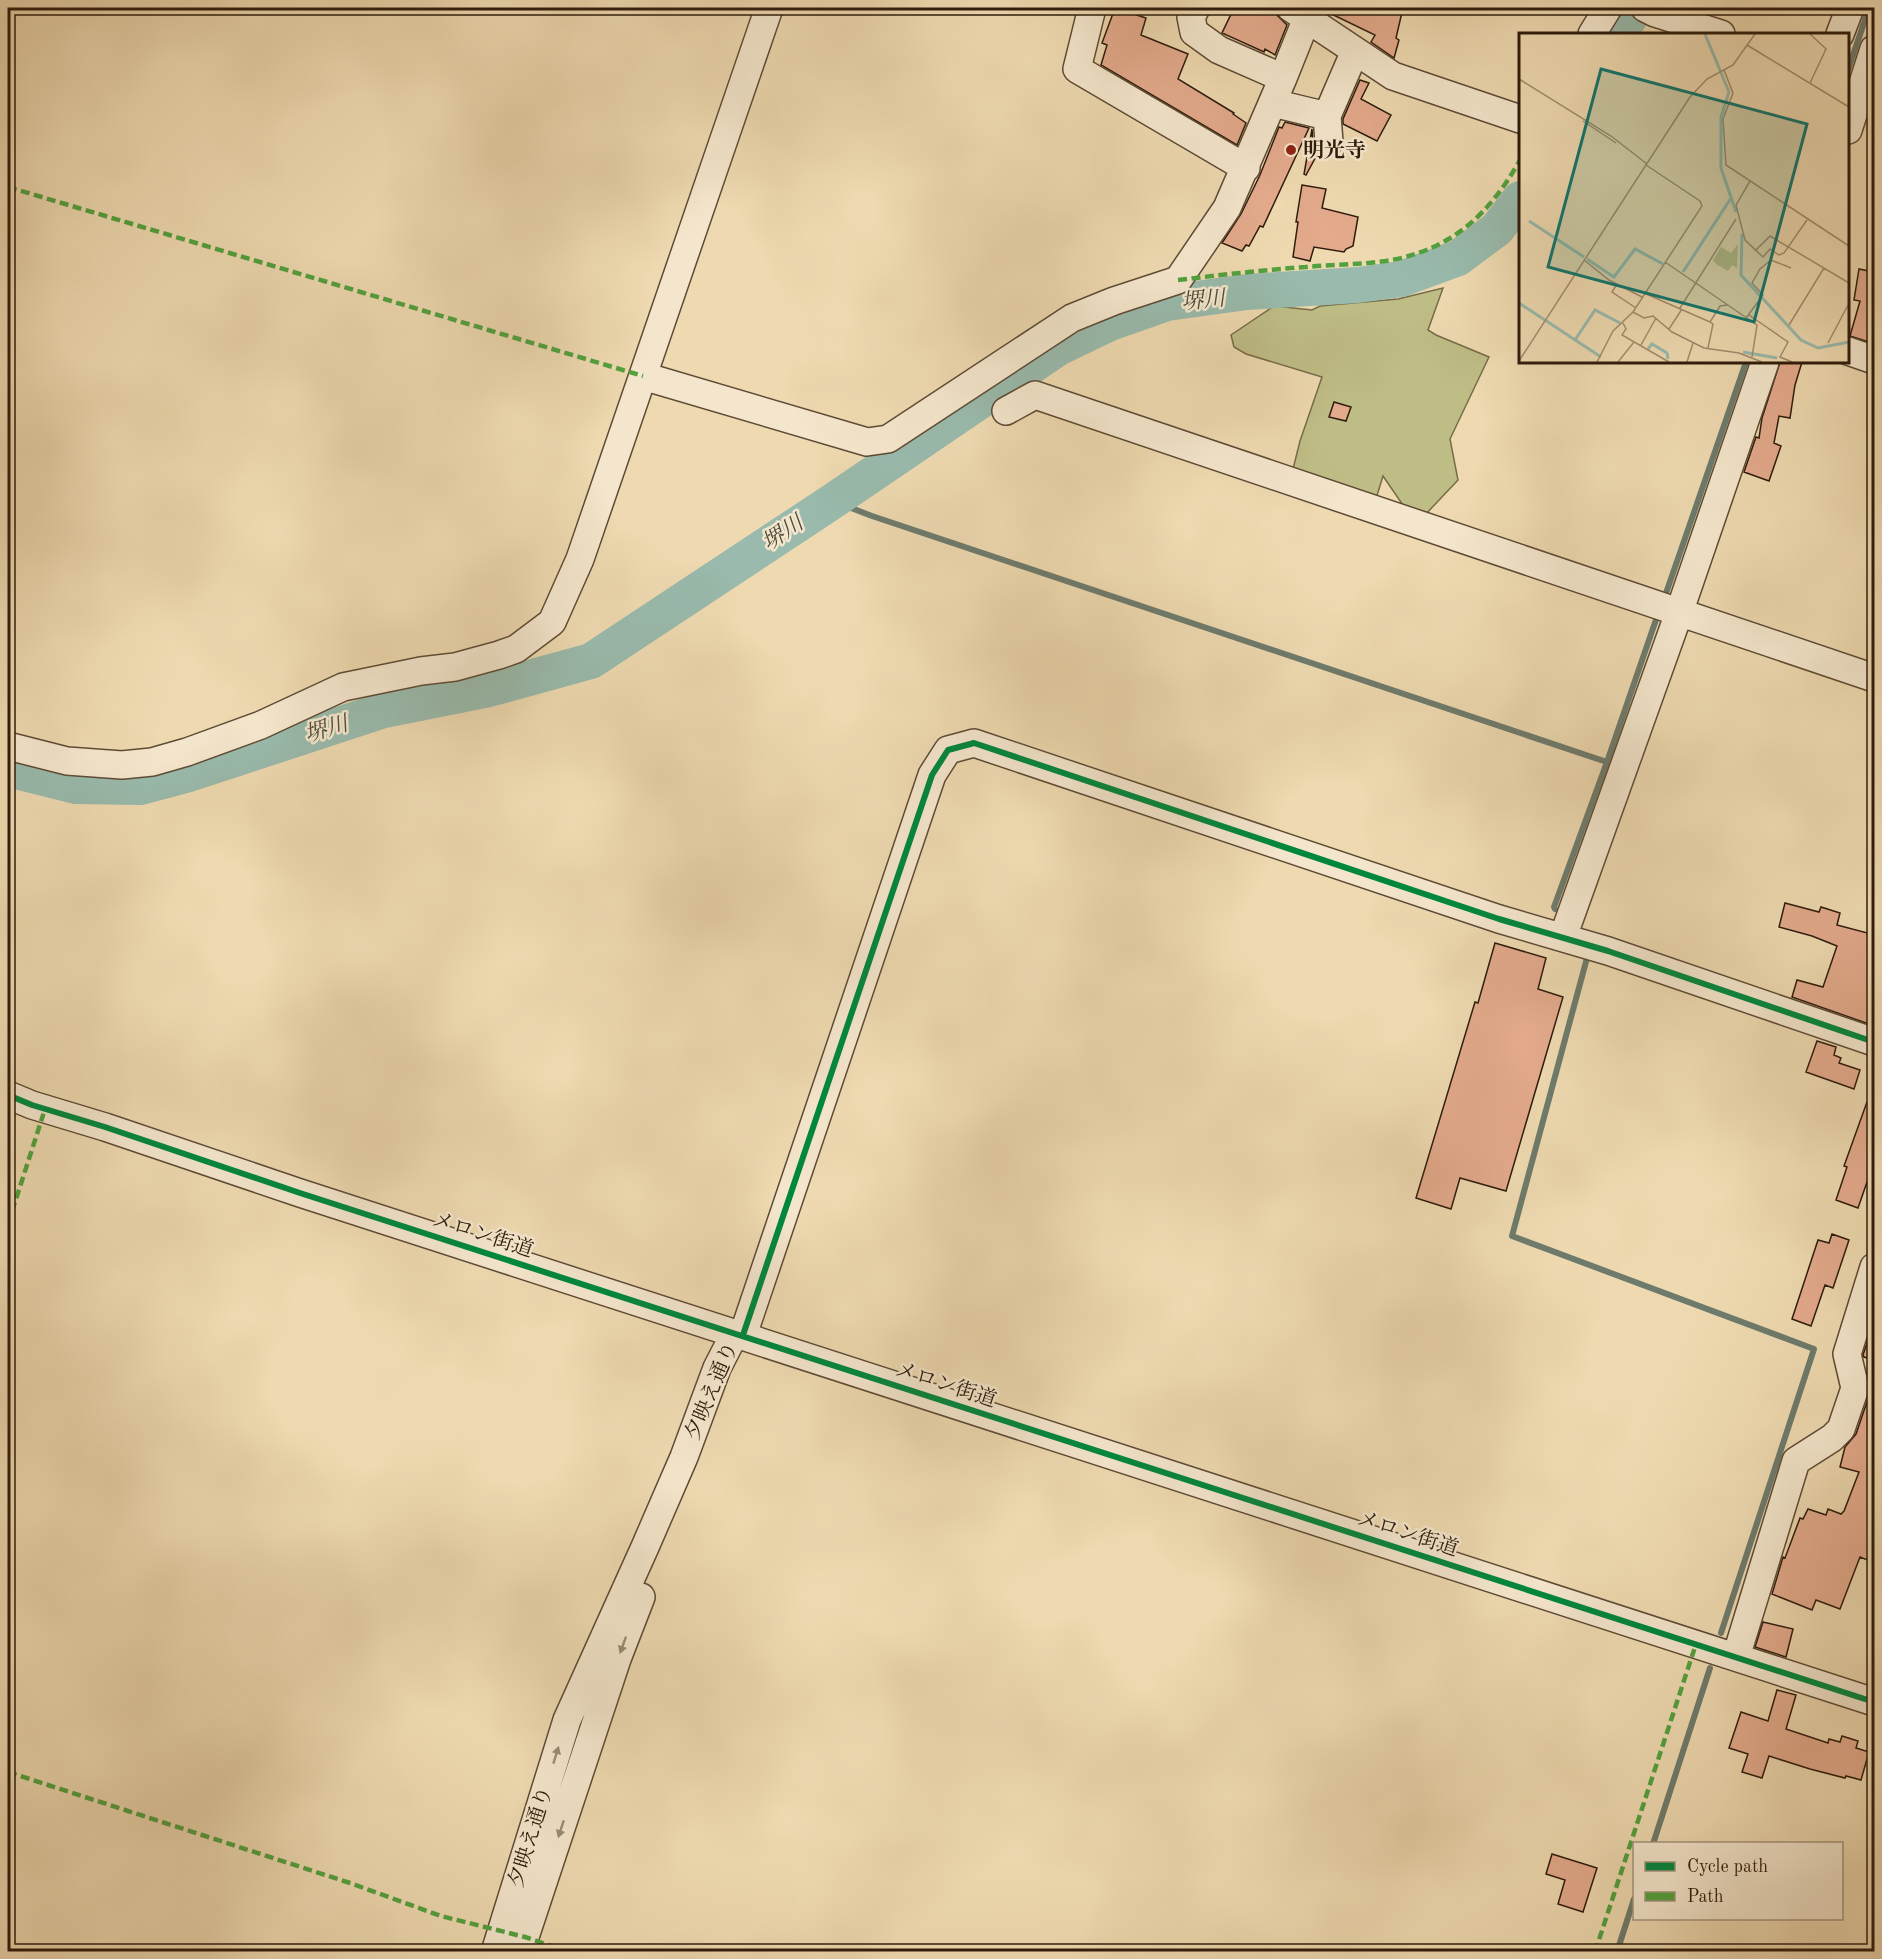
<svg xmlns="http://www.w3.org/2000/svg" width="1882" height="1959" viewBox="0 0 1882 1959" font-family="'Old Standard TT','Noto Serif JP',serif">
	<rect width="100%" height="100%" fill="#eed9b0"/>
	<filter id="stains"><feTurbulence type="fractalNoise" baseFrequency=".00333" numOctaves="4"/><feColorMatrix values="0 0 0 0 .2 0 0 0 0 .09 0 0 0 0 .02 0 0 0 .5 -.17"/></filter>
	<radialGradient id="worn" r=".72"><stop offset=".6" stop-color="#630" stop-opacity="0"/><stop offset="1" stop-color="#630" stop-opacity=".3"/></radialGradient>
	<!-- green -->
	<path fill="#bfbd86" stroke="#766c49" stroke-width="1.5" d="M1443,288L1428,330L1436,335L1489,357L1450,439L1458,480L1424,516L1407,511L1383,476L1375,502L1292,473L1300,441L1322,377L1246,354L1234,347L1231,335L1274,306L1312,310L1320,306L1398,299Z"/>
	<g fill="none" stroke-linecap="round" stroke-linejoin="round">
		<!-- stream -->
		<path stroke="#6e7b6c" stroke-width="6" d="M1848,70L1869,8
			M833,501L872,516L1607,762L1659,611
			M1664,599L1746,362
			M1555,909L1554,907L1607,762
			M1583,952L1587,958L1512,1236L1814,1349L1721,1633
			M1653,1844L1710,1668
			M1617,1952L1634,1899"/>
		<!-- river -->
		<path stroke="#99baac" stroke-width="36" d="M1619,34L1636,8
			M8,769L76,786L140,787L189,774L384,710L489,689L591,661L833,501L1058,348L1110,323L1167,303L1247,292L1358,285L1401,279L1458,258L1497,229L1520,199"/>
	</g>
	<!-- building -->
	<path fill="#e3aa8c" stroke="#2e1c0c" stroke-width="1.5" d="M1115,8L1146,18L1141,35L1188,54L1178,79L1234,113L1233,114L1246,123L1237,145L1101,65L1107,45L1102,43Z
		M1234,8H1275L1277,15L1287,25L1275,55L1265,49L1264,52L1222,33Z
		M1319,8H1403L1396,38L1399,40L1394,58L1371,42L1375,35Z
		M1360,80L1369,83L1361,99L1391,115L1377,141L1343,124V119Z
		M1285,122L1309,128L1263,227L1260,226L1249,246L1246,245L1242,251L1222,243L1241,214L1260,175L1279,127L1282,128Z
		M1312,129L1313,144L1318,153L1306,175L1304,174Z
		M1302,185L1326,189L1322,208L1358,217L1353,246L1346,249L1344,252L1314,247L1310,261L1293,257L1298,222H1296Z
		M1870,267L1875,268V344L1850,336L1860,301L1854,300L1859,269L1869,271Z
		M1780,362H1802L1795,385L1790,418L1779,416L1774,443L1781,446L1769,481L1744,472L1756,437L1759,438L1762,418Z
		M1334,402L1351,407L1346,421L1329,417Z
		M1785,903L1819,912L1821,907L1840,913L1837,925L1875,935V1023L1870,1021L1869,1024L1792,997L1797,980L1823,987L1837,946L1812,936L1779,927Z
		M1495,943L1546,958L1538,989L1563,997L1506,1191L1460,1178L1451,1209L1416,1198L1475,1002L1478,1003Z
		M1817,1041L1836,1047L1834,1055L1841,1058L1839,1063L1860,1070L1854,1089L1806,1072Z
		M1872,1088H1875V1159L1858,1208L1836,1200L1847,1167L1844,1166Z
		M1832,1234L1849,1240L1833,1288L1825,1285L1811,1326L1792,1319L1818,1240L1829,1243Z
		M1875,1319V1360L1864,1357L1863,1355Z
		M1872,1371H1875V1563L1860,1557L1840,1609L1816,1600L1812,1610L1772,1594L1783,1557L1785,1558L1800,1518L1803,1519L1808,1509L1826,1515L1828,1509L1841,1514L1844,1511L1859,1472L1840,1467L1845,1447L1856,1434L1870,1393L1869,1379Z
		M1763,1622L1793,1629L1786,1657L1755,1647Z
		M1777,1690L1796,1695L1786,1729L1828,1743L1829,1739L1840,1742L1842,1736L1858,1741L1856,1748L1869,1752L1861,1780L1846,1776L1845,1778L1810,1769L1769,1756L1762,1778L1742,1772L1748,1754L1729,1748L1741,1712L1768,1721Z
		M1552,1854L1597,1868L1583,1912L1558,1904L1565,1880L1546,1874Z"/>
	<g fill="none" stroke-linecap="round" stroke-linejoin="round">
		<defs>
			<path id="minor" d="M1092,8L1077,69L1246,168
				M1291,8L1393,76L1520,119
				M1645,8L1655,13L1721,34
				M1592,34L1608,8
				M1840,34L1850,8
				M1283,78L1307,18
				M1273,103L1327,116
				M1848,130L1874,49
				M1329,142L1327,116L1355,51
				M1848,351L1874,360
				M643,376L867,442L888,439L1072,318L1114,301L1178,280L1227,208L1283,78L1219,50L1194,32L1191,17L1196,8
				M1006,411L1035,395L1874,678
				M8,746L67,761L122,765L152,762L187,752L261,725L343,687L421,671L455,667L499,655L516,649L552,622L580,559L769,8
				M1563,937L1679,613L1765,362
				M8,1095L32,1105L105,1127L300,1193L1874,1702
				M743,1335L932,775L948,750L974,743L1499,919L1608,951L1874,1042
				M1736,1657L1796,1461L1832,1438L1841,1429L1855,1388L1847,1354L1874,1267
				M495,1952L567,1720L645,1547L684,1457L717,1368L735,1333
				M520,1952L617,1659L641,1597"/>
		</defs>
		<!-- minor casing -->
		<use href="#minor" stroke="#5e4b35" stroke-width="30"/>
		<!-- minor -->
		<use href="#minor" stroke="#f4e6cc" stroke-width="27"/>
		<!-- quiet -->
		<path stroke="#52a13e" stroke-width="4.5" stroke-dasharray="9 4.5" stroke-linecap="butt" d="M8,187L643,376
			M1178,280C1221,275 1263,270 1306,267C1334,264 1364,265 1392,260C1454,248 1490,213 1520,160
			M8,1224L45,1109
			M8,1772L350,1883L441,1916L525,1937L569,1952
			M1595,1952L1696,1644"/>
		<defs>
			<path id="cycleway" d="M8,1095L32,1105L105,1127L300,1193L1874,1702
				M743,1335L932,775L948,750L974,743L1499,919L1608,951L1874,1042"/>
		</defs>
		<!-- cycleway casing -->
		<use href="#cycleway" stroke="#f4e6cc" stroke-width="10"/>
		<!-- cycleway -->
		<use href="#cycleway" stroke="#00873e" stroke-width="6"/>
	</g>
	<!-- one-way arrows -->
	<defs><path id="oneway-solid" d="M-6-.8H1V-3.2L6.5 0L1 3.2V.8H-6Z" transform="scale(1.5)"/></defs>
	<g fill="#9b8b76">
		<use href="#oneway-solid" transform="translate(623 1645) rotate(110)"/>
		<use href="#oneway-solid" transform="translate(556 1755) rotate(-73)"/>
		<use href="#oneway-solid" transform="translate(561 1829) rotate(108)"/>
	</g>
	<!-- markers -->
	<circle fill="#8f2418" stroke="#f4e6cc" stroke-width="2" cx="1291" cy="150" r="6"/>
	<g text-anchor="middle" stroke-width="5" stroke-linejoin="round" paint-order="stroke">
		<!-- poi labels -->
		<g font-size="21" font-weight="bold" fill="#2e1c0c" stroke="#f4e6cc" text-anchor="start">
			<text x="1303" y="157">明光寺</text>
		</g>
		<!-- street labels -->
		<g font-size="21" fill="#2e1c0c" stroke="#f4e6cc">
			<text transform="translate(483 1234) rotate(18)" y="7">メロン街道</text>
			<text transform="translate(946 1384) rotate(18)" y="7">メロン街道</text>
			<text transform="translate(711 1391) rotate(-67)" y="7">夕映え通り</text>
			<text transform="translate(1408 1533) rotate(18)" y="7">メロン街道</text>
			<text transform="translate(530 1837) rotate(-73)" y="7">夕映え通り</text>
		</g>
		<!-- water labels -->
		<g font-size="22" font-style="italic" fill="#4e4b3c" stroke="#f4e6cc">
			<text transform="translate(1203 299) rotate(-6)" y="8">堺川</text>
			<text transform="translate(782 532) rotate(-34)" y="8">堺川</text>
			<text transform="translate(326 728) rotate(-17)" y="8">堺川</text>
		</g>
	</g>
	<!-- overview -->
	<g transform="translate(1519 33)">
		<rect width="330" height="330" fill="#eed9b0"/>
		<path d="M219,211L218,235L213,232L209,238L197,231L194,227L202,214L212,220Z" fill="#bfbd86"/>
		<path fill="none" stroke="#99baac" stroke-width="3" d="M186,1L210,59L202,84V135L217,179M10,188L65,224M223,201L222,242L282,307L299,315L330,309M68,226L95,244L116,216L144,231M164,239L212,165M0,270L82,324M56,307L76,277L101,290M129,316L133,311L148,320L149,326M224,319L258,325"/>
		<path fill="none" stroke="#a18d6e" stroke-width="1.5" d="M291,1L307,16L291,50M228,12L330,74M205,37L214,60L204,86L207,132L330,213M0,46L92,103L128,131M64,88L97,110M231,148L217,172L226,207L244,224L251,216L260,222L265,220L288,187M236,218L251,203L330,250M65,227L90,247L123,264M146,229L238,292L233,324M98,251L93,259L117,275M125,260L191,289M161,275L217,186M114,279L125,285L134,283L153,299L185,315L220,320L243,329M230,282L269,309L261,324L273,329M227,285L244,262L233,250L241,236L252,227L272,235M104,290L107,296L103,302L150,329M270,292L305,235M150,296L163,276M309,310L329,272M122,312L137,285M189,315L194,291L191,289L201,273L208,272M0,328L171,64L188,46L214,32L236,1M78,329L94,298L114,279L183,173L181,168L127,132M99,329L115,309M168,329L174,310"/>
		<path fill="#0f766e" fill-opacity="0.15" stroke="#0f766e" stroke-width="3" d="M82,36L288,91L235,289L29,234Z"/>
		<rect width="330" height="330" fill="none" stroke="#2e1c0c" stroke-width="3"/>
	</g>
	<!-- margin -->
	<rect width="1882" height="1959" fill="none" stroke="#eed9b0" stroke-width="30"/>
	<rect x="9" y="9" width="1864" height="1941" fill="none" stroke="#2e1c0c" stroke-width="3"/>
	<rect x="15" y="15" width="1852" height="1929" fill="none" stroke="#2e1c0c" stroke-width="1.5"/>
	<!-- legend -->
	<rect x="1633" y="1842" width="210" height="78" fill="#f4e6cc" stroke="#a5957f" stroke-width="1.5"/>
	<rect x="1645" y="1862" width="30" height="9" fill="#00873e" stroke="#a5957f" stroke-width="1.5"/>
	<text x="1687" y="1872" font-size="18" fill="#2e1c0c">Cycle path</text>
	<rect x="1645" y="1892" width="30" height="9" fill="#52a13e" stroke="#a5957f" stroke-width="1.5"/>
	<text x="1687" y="1902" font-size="18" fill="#2e1c0c">Path</text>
	<rect width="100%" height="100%" filter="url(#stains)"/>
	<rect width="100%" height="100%" fill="url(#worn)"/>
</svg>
